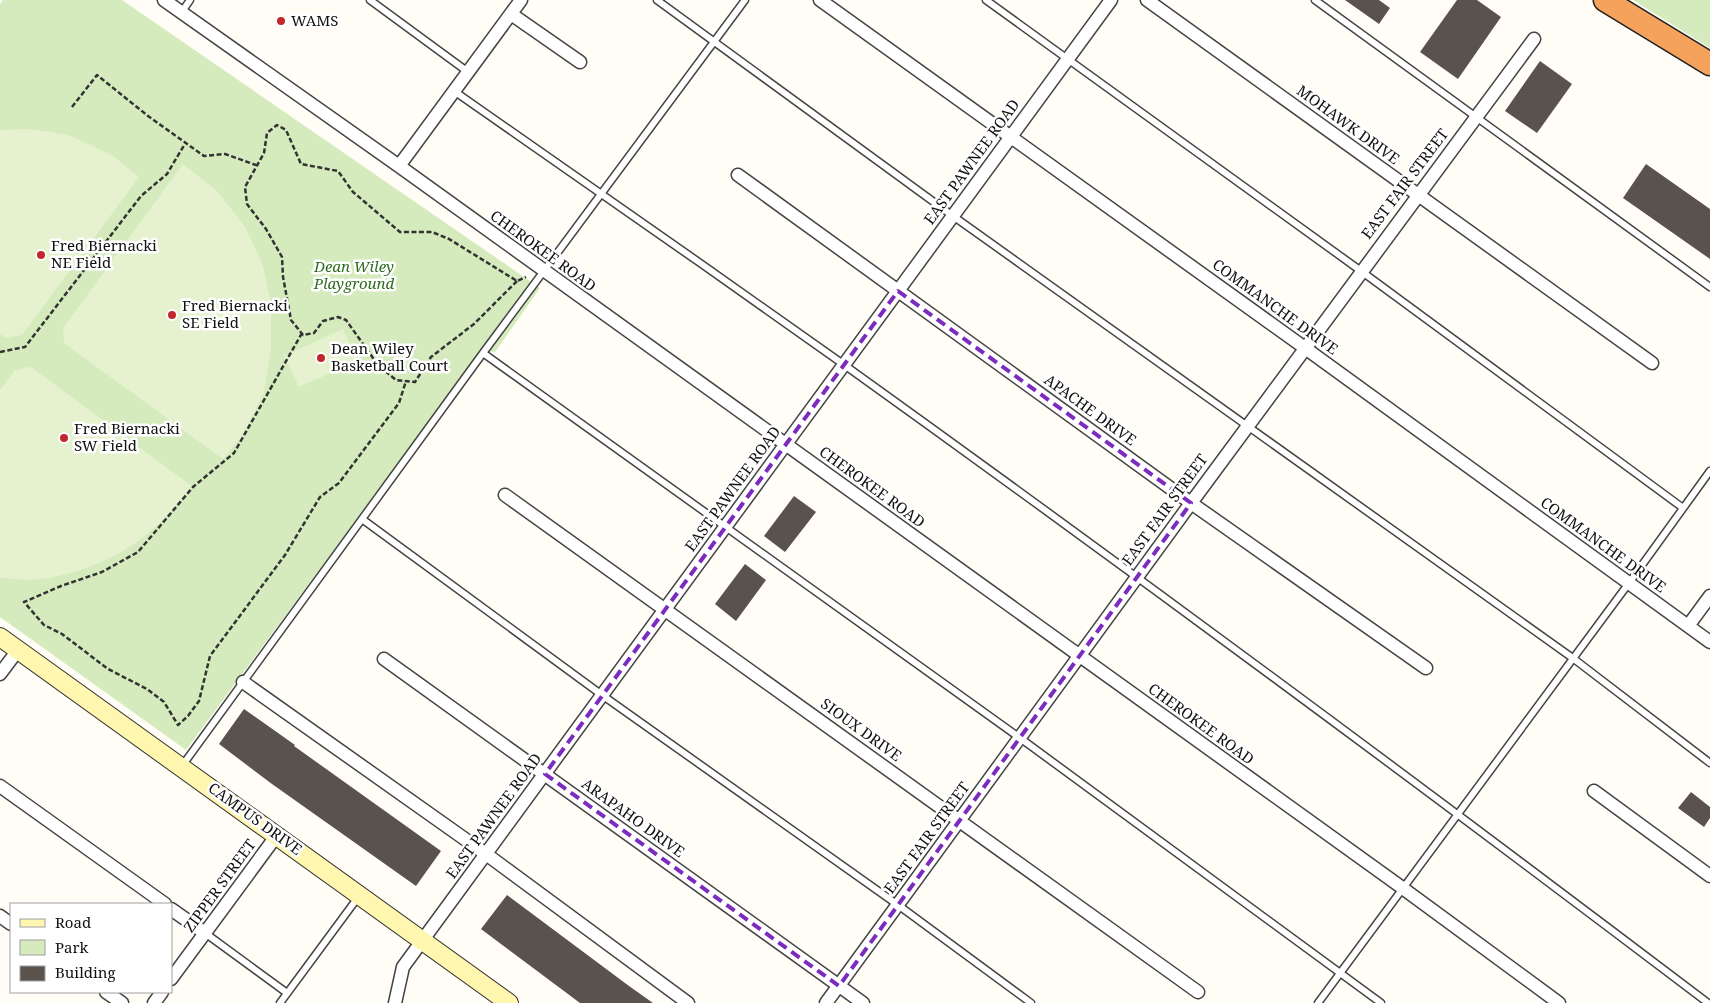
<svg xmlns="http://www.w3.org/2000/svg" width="1710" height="1003" viewBox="0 0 1710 1003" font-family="'Noto Serif',serif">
	<rect width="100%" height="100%" fill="#fffdf5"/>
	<!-- green -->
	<path fill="#d5ebbd" d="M3,0H122L540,288L495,352L481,351L186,750L0,617V4Z
		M1633,0H1710V48Z"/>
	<!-- pitch -->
	<path fill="#e6f2cf" d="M30,129L69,135L113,156L139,177L22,335L6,338L0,334V130Z
		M183,164L217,191L245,227L262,263L271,302V348L264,393L242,436L223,459L64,343L63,328Z
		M343,329L357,361L299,387L284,356Z
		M31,367L193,487C183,498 173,510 162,521C127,555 80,576 31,580C21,580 10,578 0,578V390L15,370Z"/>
	<!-- building -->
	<path fill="#5a524d" d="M1345,0H1379L1390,8L1379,24Z
		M1457,0H1477L1501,17L1458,79L1420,52Z
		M1540,61L1572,84L1537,133L1505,111Z
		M1646,164L1710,209V259L1623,198Z
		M794,496L816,512L785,552L764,536Z
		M745,564L766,580L736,621L715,604Z
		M244,709L295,745L294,746L441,851L416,886L272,784L219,744Z
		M1691,792L1710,807V818L1704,827L1678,808Z
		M507,895L629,986L653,1003H580L481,929Z"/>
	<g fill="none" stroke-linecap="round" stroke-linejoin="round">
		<defs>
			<path id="lane" d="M370,0L468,72
				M657,0L953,216L1574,659L1710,763
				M986,0L1361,271L1683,508
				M1315,0L1710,287
				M181,13L190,0
				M454,91C584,182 714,272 843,364C1134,573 1422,786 1708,1003
				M483,353L1020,738L1381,1003
				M362,519L602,695L898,905L1031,1003
				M182,766L483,353L745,0
				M205,933L287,993
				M280,1003L359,896
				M1318,1003L1629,583L1710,471"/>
			<path id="street" d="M164,0L399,166L1397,884L1559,1003
				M820,0L1305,348L1710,642
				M1147,0L1652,363
				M511,14L580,62
				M399,166L521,0
				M738,175L1191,503L1426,668
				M505,495L1198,992
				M1688,626L1710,596
				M384,659L863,1003
				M0,674L18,650
				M243,682L486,854L688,1003
				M0,786L165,904
				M1594,791L1710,876
				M171,909L205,933
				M0,916L11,924
				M171,979L277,835
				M106,992L122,1003
				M154,1003L162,992
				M395,1003L403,967L1111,0
				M826,1003L1191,503L1534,39"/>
			<path id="secondary" d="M0,637L509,1003"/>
			<path id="highway" d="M1605,0L1710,64"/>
		</defs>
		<!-- lane casing -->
		<use href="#lane" stroke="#444" stroke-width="9"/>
		<!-- street casing -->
		<use href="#street" stroke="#444" stroke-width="15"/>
		<!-- secondary casing -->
		<use href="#secondary" stroke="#333" stroke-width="20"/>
		<!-- highway casing -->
		<use href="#highway" stroke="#222" stroke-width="25"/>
		<!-- path -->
		<path stroke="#333" stroke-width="2.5" stroke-dasharray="5 2.5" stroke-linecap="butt" d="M72,107L97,75L148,116L204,156L225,154L256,165
			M517,281L474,324L431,357L415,382L396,380L378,365L346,320L338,317L323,321L314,333L303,335L291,320L283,277L282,257L266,229L247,204L245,187L264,153L267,133L277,125L286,130L301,164L338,171L353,192L400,232H432L449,239L517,281L526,277
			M302,333L234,453L193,487L138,552L102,572L61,586L24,602L44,625L62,634L108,669L147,689L164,702L178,725L188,716L199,701L210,656L285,555L320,497L339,483L399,403L406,381
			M0,352L25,347L141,196L167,174L186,142"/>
		<!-- lane -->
		<use href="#lane" stroke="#fff" stroke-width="6"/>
		<!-- street -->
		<use href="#street" stroke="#fff" stroke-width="12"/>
		<!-- secondary -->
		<use href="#secondary" stroke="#fff6b0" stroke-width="18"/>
		<!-- highway -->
		<use href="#highway" stroke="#f5a25d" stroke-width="22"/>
	</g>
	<!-- marked area -->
	<path fill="none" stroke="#7b2cbf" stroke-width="4" stroke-dasharray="10 6" stroke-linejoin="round" d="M898,291L1191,503L839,986L545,774Z"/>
	<!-- markers -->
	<g fill="#c4262e" stroke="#fff" stroke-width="2">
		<circle cx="281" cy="21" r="5"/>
		<circle cx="41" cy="255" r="5"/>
		<circle cx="172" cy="315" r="5"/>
		<circle cx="321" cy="358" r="5"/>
		<circle cx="64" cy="438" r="5"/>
	</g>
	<g text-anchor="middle" stroke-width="5" stroke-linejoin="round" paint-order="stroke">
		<!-- poi labels -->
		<g font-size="15" fill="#111" stroke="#fff" text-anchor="start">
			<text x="291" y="26">WAMS</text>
			<text x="51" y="251">Fred Biernacki<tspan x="51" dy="17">NE Field</tspan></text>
			<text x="182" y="311">Fred Biernacki<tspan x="182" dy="17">SE Field</tspan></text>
			<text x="331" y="354">Dean Wiley<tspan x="331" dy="17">Basketball Court</tspan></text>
			<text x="74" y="434">Fred Biernacki<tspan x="74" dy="17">SW Field</tspan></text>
		</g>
		<!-- street labels -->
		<g font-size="15" fill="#111" stroke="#fff">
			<text transform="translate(1348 125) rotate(36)" y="5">MOHAWK DRIVE</text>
			<text transform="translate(972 162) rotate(-54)" y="5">EAST PAWNEE ROAD</text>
			<text transform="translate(1405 184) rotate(-53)" y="5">EAST FAIR STREET</text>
			<text transform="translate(543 251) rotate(36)" y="5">CHEROKEE ROAD</text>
			<text transform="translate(1275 307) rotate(36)" y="5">COMMANCHE DRIVE</text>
			<text transform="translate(1090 410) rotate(36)" y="5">APACHE DRIVE</text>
			<text transform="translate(872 487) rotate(36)" y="5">CHEROKEE ROAD</text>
			<text transform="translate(733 489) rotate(-54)" y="5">EAST PAWNEE ROAD</text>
			<text transform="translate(1165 510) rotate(-54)" y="5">EAST FAIR STREET</text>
			<text transform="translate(1603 545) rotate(36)" y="5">COMMANCHE DRIVE</text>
			<text transform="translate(1201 724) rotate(36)" y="5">CHEROKEE ROAD</text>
			<text transform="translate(861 730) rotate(36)" y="5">SIOUX DRIVE</text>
			<text transform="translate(494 816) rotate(-54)" y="5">EAST PAWNEE ROAD</text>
			<text transform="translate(633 818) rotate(36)" y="5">ARAPAHO DRIVE</text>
			<text transform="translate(255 819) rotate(36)" y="5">CAMPUS DRIVE</text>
			<text transform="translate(927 838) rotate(-54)" y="5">EAST FAIR STREET</text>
			<text transform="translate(220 886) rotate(-54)" y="5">ZIPPER STREET</text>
		</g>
		<!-- park labels -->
		<g font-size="15" font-style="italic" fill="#2f6b1f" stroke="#fff">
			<text x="354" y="272">Dean Wiley<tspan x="354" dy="17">Playground</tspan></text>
		</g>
	</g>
	<!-- legend -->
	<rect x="10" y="903" width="162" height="90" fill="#ffffff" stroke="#a0a0a0"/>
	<rect x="20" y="919" width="25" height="8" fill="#fff6b0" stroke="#a0a0a0"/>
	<text x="55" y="928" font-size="15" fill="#111111">Road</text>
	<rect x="20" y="940" width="25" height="15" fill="#d5ebbd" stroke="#a0a0a0"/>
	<text x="55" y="953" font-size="15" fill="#111111">Park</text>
	<rect x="20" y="966" width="25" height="15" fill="#5a524d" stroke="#a0a0a0"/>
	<text x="55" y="978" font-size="15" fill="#111111">Building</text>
</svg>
